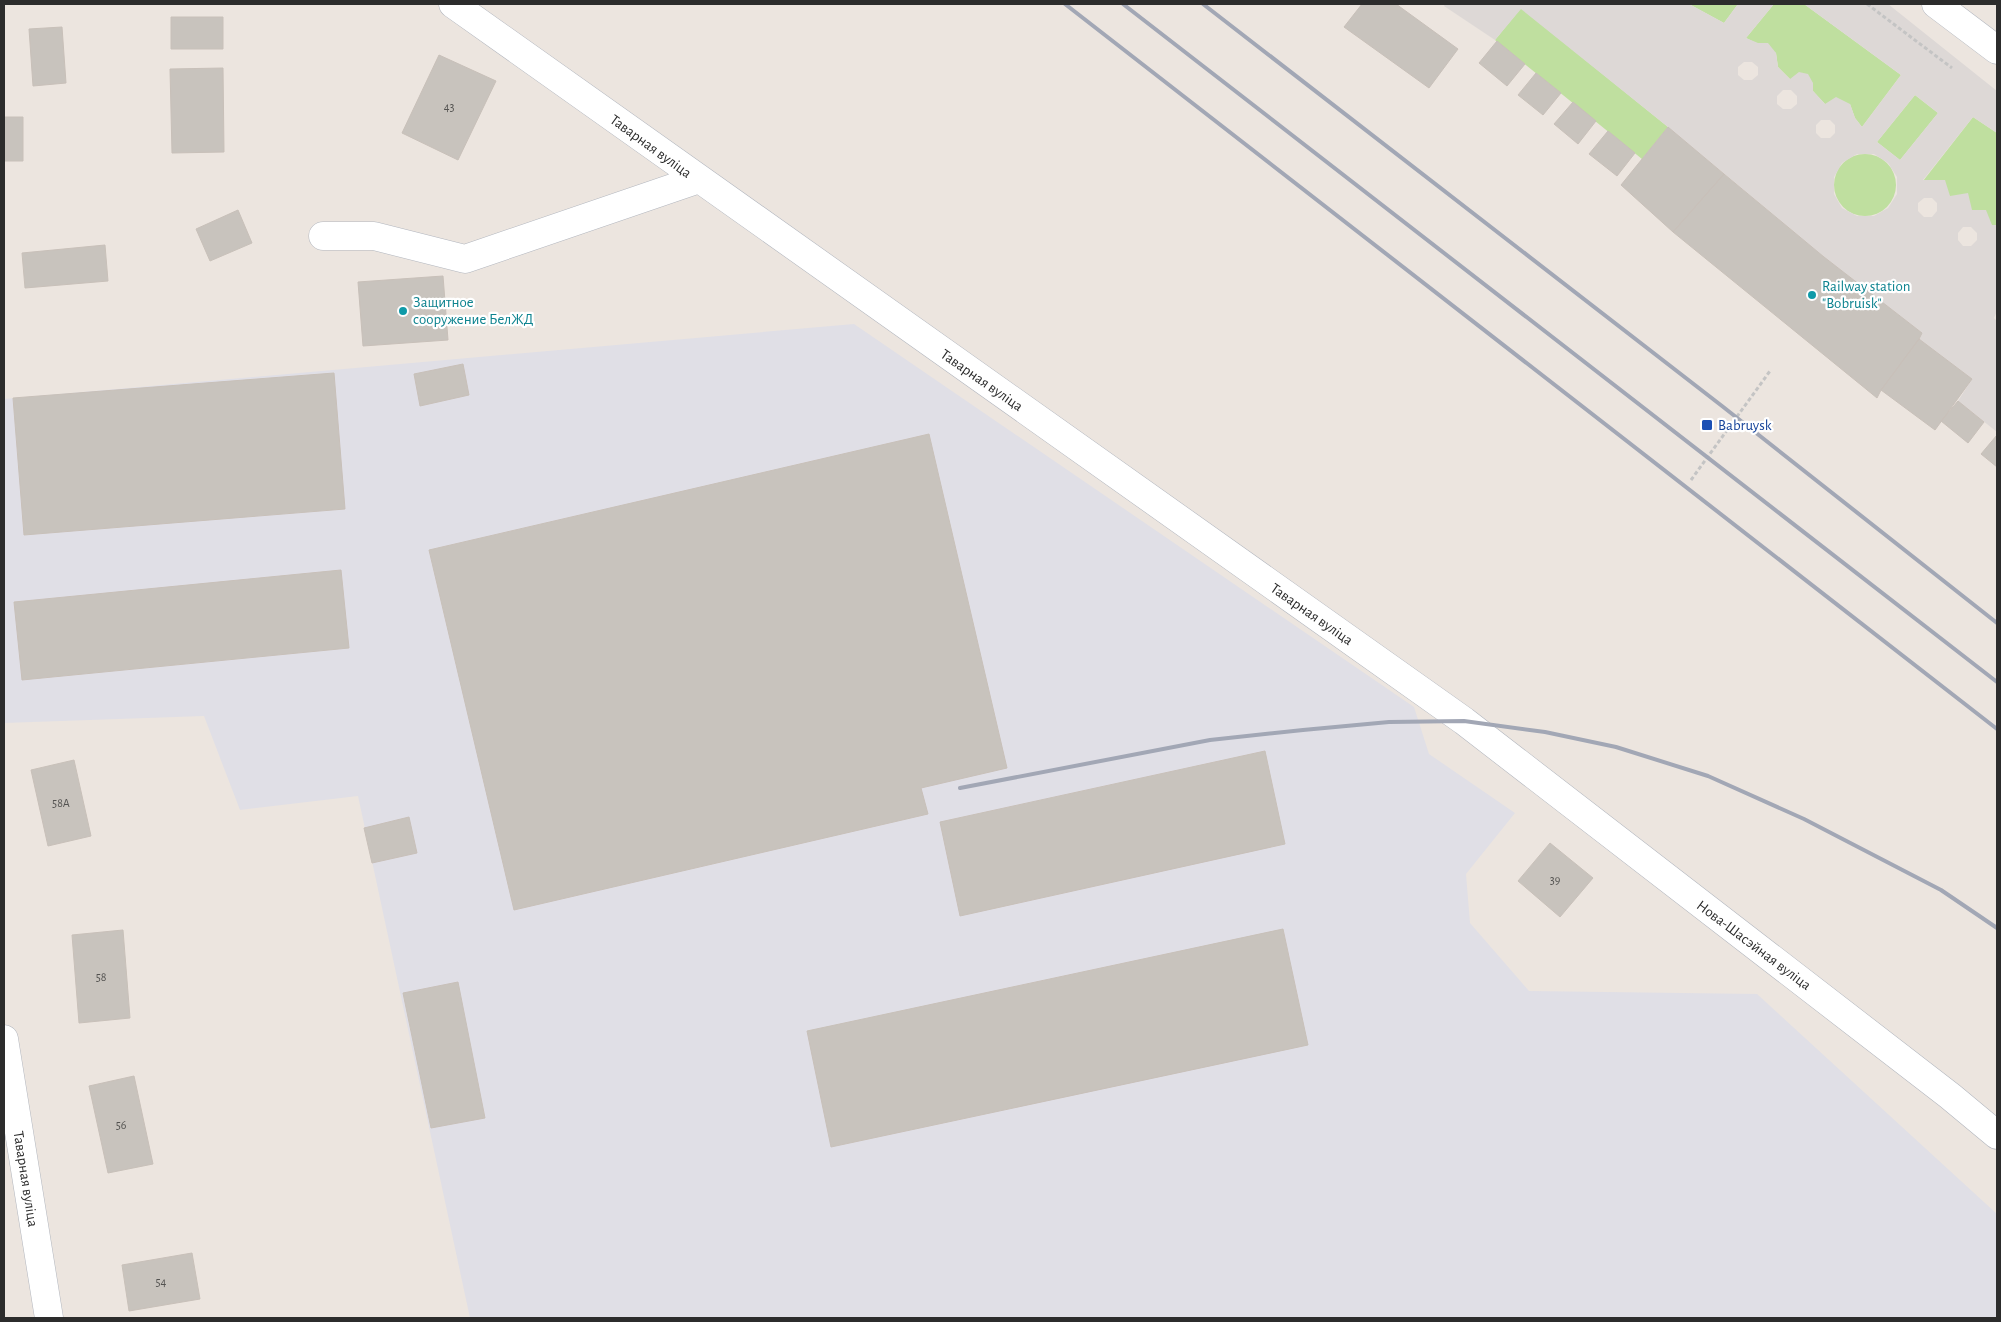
<svg xmlns="http://www.w3.org/2000/svg" width="2001" height="1322" viewBox="0 0 2001 1322" font-family="'Alegreya Sans',sans-serif">
	<rect width="100%" height="100%" fill="#ece5df"/>
	<!-- industrial -->
	<path fill="#e0dfe6" d="M854,324L1414,707L1429,754L1515,813L1466,874L1470,923L1529,991L1757,994L1997,1214V1318H470L358,796L240,810L204,716L4,723V399Z"/>
	<!-- green -->
	<path fill="#bfdf9f" d="M1689,4H1738L1724,23Z
		M1774,4H1804L1901,75L1862,127L1855,118L1850,104H1825L1813,91V83L1790,79L1778,67L1776,53L1746,38Z
		M1521,8L1668,127L1642,159L1495,40Z
		M1915,95L1938,113L1900,160L1877,142Z
		M1973,117L1997,133V225H1992L1950,196L1923,181Z
		M1834 185a31 31 0 1 1 62 0a31 31 0 1 1-62 0Z"/>
	<!-- plaza -->
	<path fill="#ddd8d6" fill-rule="evenodd" d="M1445,4H1689L1724,23L1738,4H1774L1746,38L1758,43H1768L1776,53L1778,67L1790,79L1799,72L1808,74L1813,83V91L1825,104L1836,97L1850,104L1855,118L1862,127L1901,75L1804,4H1888L1997,91V133L1973,117L1923,180H1945L1950,196L1968,193L1972,210H1986L1992,225H1997V311L1994,318L1997,321V432L1958,401L1972,379L1919,339L1921,332L1824,257L1668,127L1521,9L1495,40L1444,6ZM1744,62H1752L1758,67V75L1752,80H1744L1738,75V67ZM1783,90H1791L1797,96V104L1791,109H1783L1777,104V96ZM1915,95L1938,113L1900,160L1877,142ZM1821,120H1830L1835,125V133L1830,138H1821L1816,133V125ZM1857,154H1874L1888,163L1897,177V194L1888,208L1874,216H1857L1842,208L1834,194V177L1842,163ZM1924,198H1932L1937,203V211L1932,217H1924L1918,211V203ZM1963,227H1971L1977,233V240L1971,246H1963L1958,240V233Z"/>
	<!-- building -->
	<path fill="#c8c3bd" stroke="#c8c0b9" d="M1362,4H1396L1458,49L1429,88L1344,27Z
		M171,17H223V49H171Z
		M62,27L66,83L33,86L29,29Z
		M1497,41L1525,64L1507,86L1479,63Z
		M439,55L496,81L458,160L402,133Z
		M223,68L224,152L172,153L170,69Z
		M1536,73L1561,93L1543,115L1518,95Z
		M1573,102L1596,121L1578,144L1554,124Z
		M4,117H23V161H4Z
		M1668,127L1724,174L1673,232L1621,185Z
		M1608,131L1635,153L1617,176L1589,154Z
		M1724,174L1824,257L1922,333L1919,339L1881,390L1877,398L1673,232Z
		M238,210L252,243L210,261L196,229Z
		M105,245L108,281L25,288L22,253Z
		M443,276L448,340L363,346L358,282Z
		M1919,339L1972,379L1935,430L1881,390Z
		M463,364L469,395L420,406L414,374Z
		M334,373L345,509L24,535L13,398Z
		M1958,401L1984,422L1968,443L1941,421Z
		M929,434L1007,768L921,788L928,814L514,910L429,550Z
		M1997,435V467L1981,454Z
		M341,570L349,648L22,680L14,602Z
		M1265,751L1285,844L960,916L940,822Z
		M74,760L91,836L48,846L31,770Z
		M409,817L417,853L372,863L364,828Z
		M1550,843L1593,878L1560,917L1518,881Z
		M1283,929L1308,1045L831,1147L807,1031Z
		M123,930L130,1018L79,1023L72,935Z
		M458,982L485,1118L431,1128L403,993Z
		M134,1076L153,1164L108,1173L89,1086Z
		M192,1253L200,1299L129,1311L122,1265Z"/>
	<g fill="none" stroke-linecap="round" stroke-linejoin="round">
		<defs>
			<path id="minor" d="M453,4L1464,721L1950,1096L1997,1135
				M1936,4L1997,50
				M323,236H374L465,259L699,179
				M4,1039L49,1318"/>
		</defs>
		<!-- minor casing -->
		<use href="#minor" stroke="#b2b6be" stroke-width="29"/>
		<!-- path -->
		<path stroke="#c4c4c4" stroke-width="3" stroke-dasharray="4 2.5" stroke-linecap="butt" d="M1867,4L1952,68
			M1691,480L1770,371"/>
		<!-- minor -->
		<use href="#minor" stroke="#fff" stroke-width="28"/>
		<!-- rail -->
		<path stroke="#a2a7b5" stroke-width="4" d="M1065,4L1997,729
			M1123,4L1997,682
			M1203,4L1722,406L1997,623
			M960,788L1210,740L1303,730L1389,722L1464,721L1545,732L1616,747L1708,776L1804,819L1941,890L1997,928"/>
	</g>
	<!-- markers -->
	<g fill="#0f9aa8" stroke="#fff" stroke-width="2">
		<circle cx="1812" cy="295" r="5"/>
		<circle cx="403" cy="311" r="5"/>
	</g>
	<rect fill="#1a4fb4" stroke="#fff" stroke-width="2" x="1701" y="419" width="12" height="12" rx="2.5"/>
	<g text-anchor="middle" stroke-width="4.5" stroke-linejoin="round" paint-order="stroke">
		<!-- number labels -->
		<g font-size="12" fill="#535250">
			<text x="449" y="111">43</text>
			<text x="61" y="807">58А</text>
			<text x="1555" y="884">39</text>
			<text x="101" y="981">58</text>
			<text x="121" y="1129">56</text>
			<text x="161" y="1286">54</text>
		</g>
		<!-- street labels -->
		<g font-size="15" fill="#2c2c2c" stroke="#fff">
			<text transform="translate(651 146) rotate(36)" y="5">Таварная вуліца</text>
			<text transform="translate(982 380) rotate(35)" y="5">Таварная вуліца</text>
			<text transform="translate(1312 614) rotate(35)" y="5">Таварная вуліца</text>
			<text transform="translate(1754 945) rotate(37)" y="5">Нова-Шасэйная вуліца</text>
			<text transform="translate(26 1179) rotate(81)" y="5">Таварная вуліца</text>
		</g>
		<!-- culture labels -->
		<g font-size="15" fill="#0d838f" stroke="#fff" text-anchor="start">
			<text x="1822" y="291">Railway station<tspan x="1822" dy="17">"Bobruisk"</tspan></text>
			<text x="413" y="307">Защитное<tspan x="413" dy="17">сооружение БелЖД</tspan></text>
		</g>
		<!-- transit labels -->
		<g font-size="15" fill="#164399" stroke="#fff" text-anchor="start">
			<text x="1718" y="430">Babruysk</text>
		</g>
	</g>
	<!-- border -->
	<rect width="2001" height="1322" fill="none" stroke="#2c2c2c" stroke-width="10"/>
</svg>
